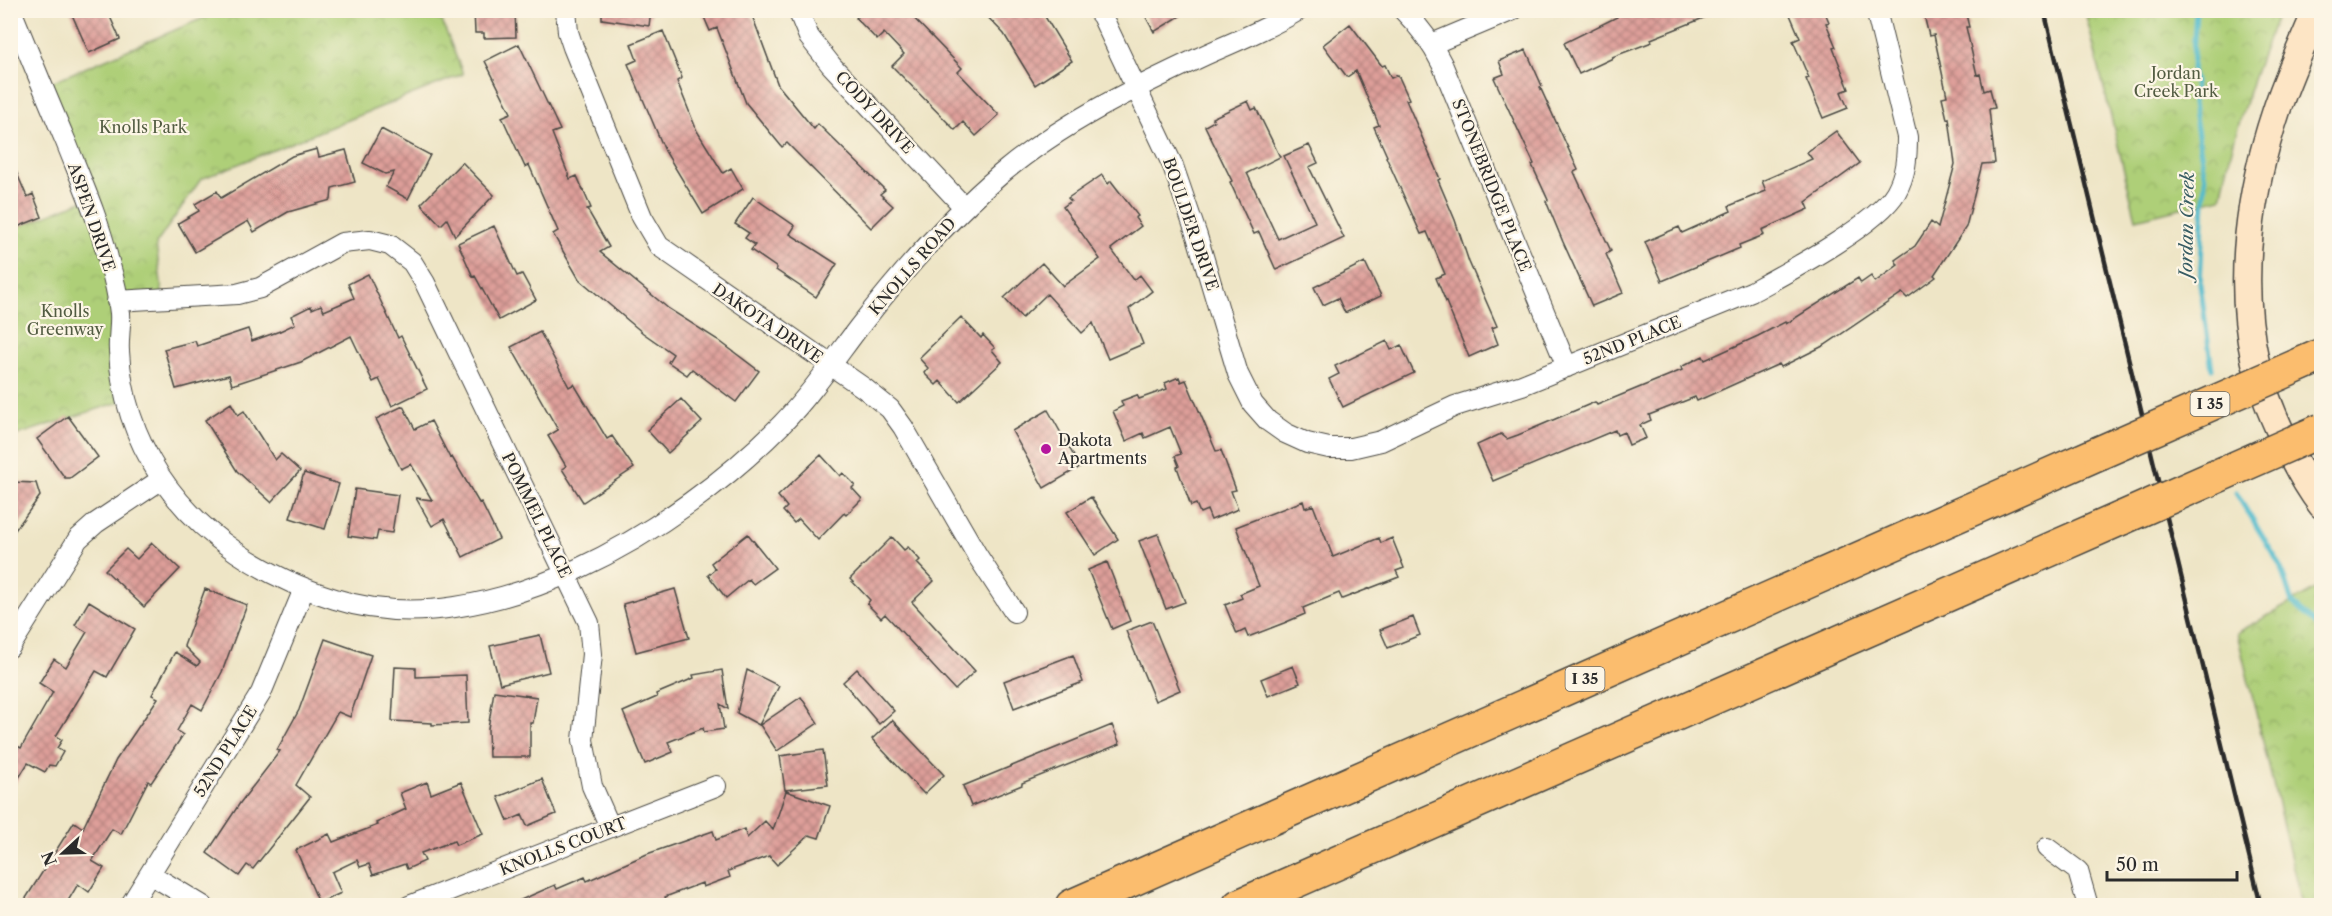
<svg xmlns="http://www.w3.org/2000/svg" width="2332" height="916" viewBox="0 0 2332 916" font-family="'Libre Caslon Text',serif">
	<defs>
		<pattern id="park-crowns" width="20" height="18" patternUnits="userSpaceOnUse" patternTransform="scale(1.5)"><rect width="20" height="18" fill="#aecf78"/><path d="M2 6a3 3 0 1 1 6 0M12 15a3 3 0 1 1 6 0" fill="none" stroke="#96b268"/></pattern>
		<pattern id="building-cross-hatch" width="8" height="8" patternUnits="userSpaceOnUse" patternTransform="scale(1.5)"><rect width="8" height="8" fill="#de9f9a"/><path d="M0 0l8 8M0 8l8-8" fill="none" stroke="#b4827e"/></pattern>
	</defs>
	<rect width="100%" height="100%" fill="#fcf5e5"/>
	<filter id="ink" filterUnits="userSpaceOnUse"><feTurbulence type="fractalNoise" baseFrequency=".0167" numOctaves="2"/><feDisplacementMap in="SourceGraphic" scale="12" xChannelSelector="R" yChannelSelector="G"/><feConvolveMatrix kernelMatrix="1 2 1 2 8 2 1 2 1" color-interpolation-filters="sRGB"/></filter>
	<filter id="wash" filterUnits="userSpaceOnUse"><feTurbulence type="fractalNoise" baseFrequency=".008" numOctaves="4" result="noise"/><feDisplacementMap in="SourceGraphic" scale="24" xChannelSelector="R" yChannelSelector="G"/><feGaussianBlur stdDeviation="1.35" result="paint"/><feColorMatrix in="noise" values="0 0 0 0 0 0 0 0 0 0 0 0 0 0 0 0 0 1.4 0 .05"/><feComposite in="paint" operator="in"/></filter>
	<g filter="url(#wash)">
		<rect width="100%" height="100%" fill="#eee5c6"/>
		<!-- park -->
		<path fill="url(#park-crowns)" stroke="#6c7d52" stroke-width="1.5" d="M220,11H438L463,74L201,179L156,244L163,298L118,302L126,400L11,437V230L89,198L42,86Z
			M2085,11H2279C2254,72 2233,133 2221,198L2136,219Z
			M2321,586V905H2302L2237,633Z"/>
		<g fill="none" stroke-linecap="round" stroke-linejoin="round">
			<!-- stream -->
			<path stroke="#51bbcd" stroke-width="5" d="M2196,10L2192,69L2195,82L2193,104L2205,179L2200,284L2212,369
				M2236,493L2280,565L2292,603L2322,629"/>
		</g>
		<g id="blocks">
			<!-- building -->
			<path fill="url(#building-cross-hatch)" d="M70,10H107L120,39L89,53Z
				M474,10H515L516,37L484,38V33H475Z
				M602,10H651L649,26L602,19Z
				M701,10H750L778,85L814,129L818,124L885,190L880,194L893,206L871,228L787,143L782,147L746,103L717,28L710,31Z
				M863,10H906L962,68L958,72L999,115L976,136L963,122L955,130L892,66L904,54L884,33L877,40L856,18Z
				M981,10H1041L1072,61L1035,85L1004,34Z
				M1142,10H1190L1154,32Z
				M1630,10H1721V11L1651,39L1652,42L1612,57L1613,58L1579,74L1564,43L1617,17L1616,15Z
				M1788,10H1824L1829,22L1826,23L1836,47L1833,48L1849,89L1841,92L1848,108L1823,118L1806,79L1809,78L1793,41L1800,38Z
				M1933,10H1965L1969,27H1966L1977,75L1980,74L1984,91L1990,89L1995,108L1989,109L1995,163L1982,164L1966,227L1934,275L1936,277L1907,298L1902,293L1825,345L1781,367L1779,364L1697,401L1695,397L1649,415L1651,420L1640,425L1646,438L1629,445L1624,432L1617,435L1615,430L1493,481L1477,445L1501,434L1507,439L1518,435L1595,402L1597,405L1682,370L1681,367L1703,356L1705,360L1758,336L1785,322L1786,324L1858,278L1861,283L1871,276L1875,282L1898,265L1895,260L1915,246L1931,222L1938,228L1955,164L1949,118L1947,119L1942,97L1947,96L1934,35L1929,36L1924,15L1933,13Z
				M1350,24L1382,66L1385,65L1391,78L1398,75L1409,99L1406,100L1440,179L1438,180L1455,220L1469,262L1497,326L1492,328L1498,344L1469,357L1436,278L1445,274L1427,232L1421,234L1386,157L1387,156L1374,127L1379,125L1356,71L1347,77L1323,45Z
				M663,31L682,78L677,81L697,131L723,173L731,168L743,189L703,214L665,151L628,64L637,60L631,44Z
				M519,44L560,130L552,133L570,179L577,176L591,208L587,209L609,247L600,252L669,309L718,340L759,371L736,402L692,369L687,375L668,362L673,354L643,333L579,279L553,234L558,231L529,165L525,167L502,117L511,113L485,61Z
				M1526,50L1542,86L1540,87L1578,170L1574,172L1611,251L1606,254L1623,293L1592,306L1563,242L1546,201L1548,200L1532,165L1534,164L1494,78L1504,74L1499,61Z
				M1248,101L1252,110L1256,108L1280,157L1247,173L1278,239L1315,222L1284,156L1309,145L1318,163L1309,167L1344,238L1276,270L1259,232L1254,234L1230,182L1232,181L1205,126L1214,121L1212,118Z
				M381,129L430,155L408,199L386,187L394,172L385,174L363,163Z
				M1836,131L1860,163L1806,202L1809,209L1762,230L1764,235L1739,245L1740,248L1662,281L1645,242L1679,227L1682,233L1731,211L1729,206L1766,191L1762,181L1812,159L1807,152Z
				M317,149L319,157L346,150L355,182L332,188L331,200L288,212L254,232L248,221L195,252L178,223L199,211L195,204L217,191L221,198L292,156Z
				M10,157L27,197L33,194L42,217L10,230Z
				M462,162L494,195L455,236L447,219L441,225L421,204Z
				M1102,175L1108,184L1111,181L1138,216L1135,218L1141,226L1111,249L1134,280L1140,275L1152,291L1129,309L1143,344L1108,359L1093,323L1082,333L1047,294L1022,318L1004,298L1042,263L1063,286L1100,259L1063,207L1071,201L1068,198Z
				M753,197L795,226L790,234L837,264L816,297L776,270L777,268L751,250L755,245L745,238L749,233L735,224Z
				M494,226L517,276L522,274L536,300L499,320L475,276L473,277L458,243Z
				M1365,262L1381,296L1345,313L1338,298L1323,305L1314,287Z
				M368,274L398,338L401,336L427,389L392,406L379,379L373,382L351,336L301,362L232,385L229,375L176,389L164,349L195,341L197,346L248,329L252,341L280,331L295,324L291,316L311,306L312,309L321,305L324,311L354,298L348,284Z
				M961,317L981,338L983,335L995,348L992,350L1002,362L959,402L940,381L936,385L924,373L928,368L919,358Z
				M540,332L569,387L574,384L607,439L612,436L634,468L583,502L562,469L566,466L548,436L558,430L511,347Z
				M1387,341L1391,350L1401,345L1414,373L1343,407L1329,379L1339,374L1335,366Z
				M1179,377L1181,382L1186,380L1216,451L1221,450L1236,490L1231,491L1238,509L1211,520L1207,510L1200,513L1196,504L1191,506L1177,467L1179,466L1175,456L1181,454L1170,427L1145,438L1143,433L1126,441L1113,411L1123,406L1121,401L1137,395L1139,399L1167,389L1165,383Z
				M681,399L702,422L668,453L647,430Z
				M231,403L238,415L244,411L275,460L281,454L300,471L271,502L237,471L205,420Z
				M403,406L415,429L431,421L450,458L452,457L479,503L481,502L499,539L463,557L444,519L432,526L416,498L432,500L411,464L401,469L376,419Z
				M1048,410L1080,467L1044,488L1012,431Z
				M68,416L98,457L70,478H65L37,439Z
				M821,455L840,476L843,473L855,485L852,488L862,499L846,515L844,513L818,540L799,519L794,523L783,511L787,507L778,496Z
				M304,473L339,484L325,529L290,518Z
				M10,482L36,483L40,496L10,537Z
				M355,489L398,495L392,533L378,531L376,540L348,536Z
				M1091,497L1118,539L1095,555L1067,512Z
				M1303,501L1305,508L1313,505L1333,557L1379,538L1381,543L1392,538L1404,568L1396,571L1399,577L1342,599L1339,593L1303,608L1305,614L1284,623L1248,637L1245,630L1237,634L1225,605L1242,598L1240,594L1259,586L1236,527Z
				M748,534L775,568L753,584L749,579L726,598L708,575L715,569L711,563Z
				M1158,534L1185,602L1166,609L1139,541Z
				M892,537L904,550L908,547L920,560L917,563L934,581L912,602L975,671L955,690L885,614L881,618L867,604L870,600L850,579Z
				M152,543L180,569L144,607L105,570L126,549L137,559Z
				M1107,562L1130,621L1112,629L1088,570Z
				M205,589L247,605L222,672L202,710L192,704L177,731L183,735L151,783L148,781L121,834L112,829L92,861L104,868L89,892L78,884L65,906H21L74,822L83,828L116,760L158,698L152,695L175,652L197,666L200,662L184,646Z
				M675,589L689,638L636,652L623,604Z
				M89,601L135,629L107,677L96,671L56,736L62,740L57,748L63,752L55,766L49,765L45,772L28,763L10,792V742L21,748L53,692L39,683L54,659L66,667L87,632L75,625Z
				M1413,617L1420,635L1388,648L1380,630Z
				M1152,621L1180,690L1155,701L1126,631Z
				M540,635L549,672L500,684L490,646Z
				M325,639L371,655L350,717L338,712L296,785L310,797L253,869L247,865L239,876L207,853L240,803L280,751L277,750L299,710Z
				M1073,655L1083,682L1014,708L1004,681Z
				M1293,666L1300,683L1268,696L1261,679Z
				M395,667L416,668V677L466,675L468,723L432,725V723L392,721Z
				M857,669L894,711L879,724L843,682Z
				M722,670L728,709L720,704L724,729L704,732L703,728L668,742L673,752L645,764L623,712L657,697L656,694L694,678L693,675Z
				M747,670L779,686L759,725L737,713Z
				M494,691L537,697L533,723H530V757H489L488,729Z
				M801,697L818,723L777,751L760,725Z
				M892,720L944,775L924,794L872,739Z
				M1112,725L1120,744L1022,783V785L971,806L963,786Z
				M823,750L828,785L785,790L780,756Z
				M542,779L556,814L527,826L522,815L508,821L498,797Z
				M427,782L431,794L461,782L483,834L456,845L454,841L421,853L425,861L407,869L405,864L373,875L369,864L360,867L357,860L332,872L341,893L319,903L296,850L329,834L333,842L378,825L376,823L406,809L400,793Z
				M786,791L830,806L819,838L809,835L777,865L769,856L728,871L730,877L703,887L702,883L665,897L668,906H507L555,885L557,889L585,877L587,881L647,854L713,831L716,840L744,829L747,838L765,821L773,830Z"/>
		</g>
	</g>
	<g filter="url(#ink)">
		<use href="#blocks" fill-opacity="0" stroke="#484742" stroke-width="1.5"/>
		<g fill="none" stroke-linecap="round" stroke-linejoin="round">
			<defs>
				<path id="minor" d="M11,10C29,54 47,98 66,142C81,180 98,218 108,258C113,275 118,295 120,313C121,326 118,339 119,351C121,396 136,439 160,476C201,538 266,577 335,599C487,648 679,529 782,424C811,394 834,360 859,327C902,272 948,219 1001,174C1062,123 1132,89 1205,55C1236,41 1270,28 1299,10
					M566,10L568,32L573,47L642,217L659,246L864,388L890,409L903,427L977,555L1014,612
					M798,10L809,37L831,65L964,207
					M1097,10L1102,16L1173,166L1197,236L1238,374L1253,404L1268,421L1285,433L1307,443L1329,448H1351L1381,441L1455,406L1522,385L1751,292C1786,273 1877,225 1896,192C1906,174 1907,157 1907,137L1876,10
					M1403,10C1420,27 1432,43 1442,64L1567,367
					M1432,44L1513,10
					M117,301L237,294L260,288L342,243L370,240L390,245L412,262L425,283L589,623L592,654L583,740L592,786L610,827
					M10,647L78,539L96,523L162,479
					M2047,848L2078,871L2088,906
					M150,874L203,906
					M130,906L261,693L304,589
					M409,906L716,786"/>
				<path id="secondary" d="M2317,10C2303,44 2287,78 2276,112C2250,190 2237,279 2255,360C2261,387 2271,412 2283,437C2294,461 2306,484 2322,505"/>
				<path id="motorway" d="M1072,906L2099,453
					M1239,906L2122,518"/>
			</defs>
			<!-- minor casing -->
			<use href="#minor" stroke="#484742" stroke-width="22"/>
			<!-- secondary casing -->
			<use href="#secondary" stroke="#484742" stroke-width="30"/>
			<!-- motorway casing -->
			<use href="#motorway" stroke="#484742" stroke-width="36"/>
			<!-- minor -->
			<use href="#minor" stroke="#fff" stroke-width="20"/>
			<!-- secondary -->
			<use href="#secondary" stroke="#fde5c5" stroke-width="27"/>
			<!-- motorway -->
			<use href="#motorway" stroke="#fbbd6e" stroke-width="33"/>
			<!-- rail -->
			<path stroke="#2b2b2b" stroke-width="4.5" d="M2044,10L2261,906"/>
			<defs>
				<path id="motorway-bridge" d="M2099,453L2322,355
					M2122,518L2322,430"/>
			</defs>
			<!-- motorway-bridge casing -->
			<use href="#motorway-bridge" stroke="#484742" stroke-width="36" stroke-linecap="butt"/>
			<!-- motorway-bridge -->
			<use href="#motorway-bridge" stroke="#fbbd6e" stroke-width="33"/>
		</g>
	</g>
	<!-- markers -->
	<circle fill="#b5179e" stroke="#fcf5e5" stroke-width="2" cx="1046" cy="449" r="6"/>
	<g text-anchor="middle" stroke-width="4.5" stroke-linejoin="round" paint-order="stroke">
		<!-- shield labels -->
		<g fill="#fcf5e5" stroke="#6a6863" stroke-width="1.5">
			<rect x="2190.5" y="392" width="39" height="24" rx="4.5"/>
			<rect x="1565.5" y="667" width="39" height="24" rx="4.5"/>
		</g>
		<g font-size="15" font-weight="bold" fill="#2b2b2b">
			<text x="2210" y="409">I 35</text>
			<text x="1585" y="684">I 35</text>
		</g>
		<!-- park labels -->
		<g font-size="16" fill="#525c42" stroke="#fcf5e5">
			<text x="2176" y="79">Jordan<tspan x="2176" dy="18">Creek Park</tspan></text>
			<text x="143" y="133">Knolls Park</text>
			<text x="65" y="317">Knolls<tspan x="65" dy="18">Greenway</tspan></text>
		</g>
		<!-- street labels -->
		<g font-size="16" fill="#2b2b2b" stroke="#fcf5e5">
			<text transform="translate(875 112) rotate(47)" y="6">CODY DRIVE</text>
			<text transform="translate(1492 185) rotate(68)" y="6">STONEBRIDGE PLACE</text>
			<text transform="translate(92 217) rotate(71)" y="6">ASPEN DRIVE</text>
			<text transform="translate(1191 224) rotate(71)" y="6">BOULDER DRIVE</text>
			<text transform="translate(912 266) rotate(-49)" y="6">KNOLLS ROAD</text>
			<text transform="translate(768 323) rotate(34)" y="6">DAKOTA DRIVE</text>
			<text transform="translate(1632 340) rotate(-22)" y="6">52ND PLACE</text>
			<text transform="translate(537 515) rotate(64)" y="6">POMMEL PLACE</text>
			<text transform="translate(225 751) rotate(-58)" y="6">52ND PLACE</text>
			<text transform="translate(563 846) rotate(-21)" y="6">KNOLLS COURT</text>
		</g>
		<!-- poi labels -->
		<g font-size="16" fill="#2b2b2b" stroke="#fcf5e5" text-anchor="start">
			<text x="1058" y="446">Dakota<tspan x="1058" dy="18">Apartments</tspan></text>
		</g>
		<!-- water labels -->
		<g font-size="18" font-style="italic" fill="#385d64" stroke="#fcf5e5">
			<text transform="translate(2187 225) rotate(-89)" y="6">Jordan Creek</text>
		</g>
	</g>
	<!-- margin -->
	<rect width="2332" height="916" fill="none" stroke="#fcf5e5" stroke-width="36"/>
	<!-- north arrow -->
	<g transform="translate(63 853) rotate(248)" stroke="#fcf5e5" stroke-width="4.5" paint-order="stroke">
	<path d="M0-4.5L10 22L0 15L-10 22Z" fill="#2b2b2b"/>
	<text y="-9" font-size="16" font-weight="bold" text-anchor="middle" fill="#2b2b2b">N</text>
	</g>
	<!-- scale -->
	<path d="M2107 871v9h130v-9" fill="none" stroke="#2b2b2b" stroke-width="3"/>
	<text x="2116" y="871" font-size="18" fill="#2b2b2b" stroke="#fcf5e5" stroke-width="4.5" paint-order="stroke">50 m</text>
</svg>
